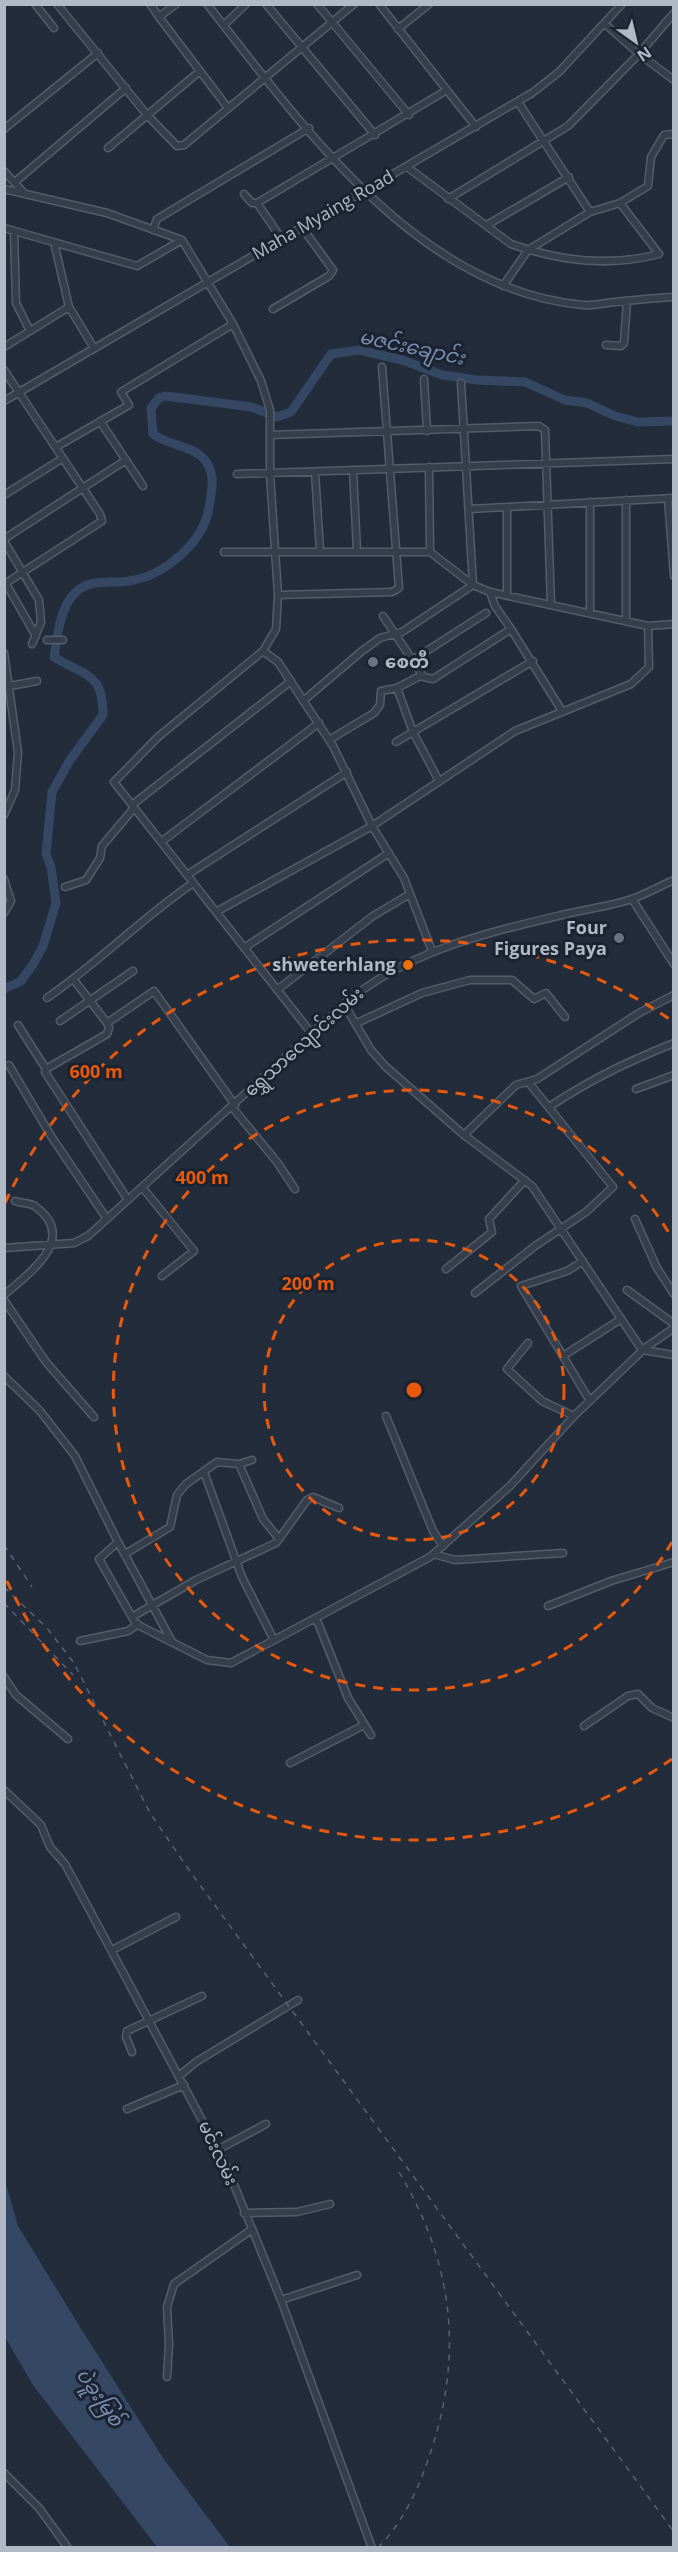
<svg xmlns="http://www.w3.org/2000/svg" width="678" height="2552" viewBox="0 0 678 2552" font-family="'Open Sans','Noto Sans Myanmar',sans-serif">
	<rect width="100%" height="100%" fill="#222c3b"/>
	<!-- water -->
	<path fill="#364763" d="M5,2181L18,2226L80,2327L163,2458L230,2547H157L33,2385L5,2337Z"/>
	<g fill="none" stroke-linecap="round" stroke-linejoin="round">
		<!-- river -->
		<path stroke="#364763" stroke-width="9" d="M4,989L21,981L34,963L43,946L56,903L51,867L46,854L52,792L70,760L103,715C103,672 86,677 54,657C57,637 60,606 76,592C91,578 111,584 129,581C164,576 203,543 209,508C211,493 216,478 207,463C196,445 170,447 153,434L151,408L159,398L166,396L252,407L277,417L291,412L331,354L359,350L402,360L442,375L477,380L525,382L565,400L587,403L615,416L638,422L674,421"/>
		<defs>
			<path id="minor" d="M35,4L54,28
				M57,4L147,115L177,146L184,145L354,4
				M150,4L159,17L176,4
				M207,4C302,125 417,290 583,305C593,306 604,303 615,302C634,300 654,298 674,297
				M266,4L375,135
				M317,4L409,115
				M379,4L476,127
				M159,17L228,108
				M605,24L639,54L674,80
				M224,25L246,4
				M398,29L429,4
				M518,102L590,212
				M4,129L98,53
				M108,148L200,71
				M407,167L511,244C559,261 610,267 659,254L620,203
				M4,171L24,193
				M15,182L126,88
				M4,189L107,213L182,240L233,324L261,381L270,410V474L278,595L276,629L263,651L158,737L114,782L312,1034
				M244,194L252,203H257
				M448,199L568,126L639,54L674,13
				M487,225L569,177
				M4,228L137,266L182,240
				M153,230L157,219L309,128
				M14,231L16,303L30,331
				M281,238L257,203L447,90
				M54,242L69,307L94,348
				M503,286L528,250L590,212L620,203L648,186L651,157L664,135L674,134
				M273,309L329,276L333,270L301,226
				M606,345L621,346L624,343L627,301
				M4,347L69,307
				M4,370L100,514L102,521L6,583
				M424,379L427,431
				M4,401L532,93L559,72L622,4
				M100,421L143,486
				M270,435L539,426L545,430L551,605
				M56,447L129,405L121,392L233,324
				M429,467L430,552
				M353,470L357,551
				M315,472L320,551
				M237,474L674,459
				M4,495L63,458
				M668,498L674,576
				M626,500V621
				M469,509L507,507
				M4,539L126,460
				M4,541L39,600L41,622L32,644
				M5,582L36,636
				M490,592L495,606L511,629
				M278,595L392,592L399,588L382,367
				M507,595V507L674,498
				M590,613V502
				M383,616L423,676
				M648,626L674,624
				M47,640H63
				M263,651L278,662L333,746L372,826L404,878L432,951
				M4,653L18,752L15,790L4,815
				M414,659L486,613
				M10,686L37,681
				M397,688L413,732L439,781
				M303,701L362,651L380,638L402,632L473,585L461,383
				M329,740L374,713L380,705L381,691L397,688L420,676L433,679L511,629L562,711
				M396,742L533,661
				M132,805L291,681
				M161,842L319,723
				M187,875L347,772
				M4,879L11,901L4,913
				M65,887L86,880L100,858L102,846L134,808
				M632,899L674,964
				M216,912L372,826L515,731L631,684L649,667L648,626L490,592L473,585L430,552H224
				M244,948L389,853
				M74,980L107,1023
				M277,990L373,916L410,894
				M47,998C99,962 142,918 193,883
				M344,1004L371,1050L385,1066L464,1135L532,1186L642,1350L674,1355
				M60,1021L133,971
				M357,1023L422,993L470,980H512L534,999L546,993L565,1017
				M18,1025L46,1069
				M9,1065L51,1136L107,1219
				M636,1089L674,1075
				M232,1107L277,1162L295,1189
				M549,1107C593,1078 625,1063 674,1043
				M464,1135L516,1085L537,1079L639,1013L674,995
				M142,1187L194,1251L162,1276
				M128,1200L45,1072L46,1069L107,1034L109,1028L107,1023L154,991L235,1105
				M635,1219L657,1268L674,1294
				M4,1248L74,1243L88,1236L344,1004C409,950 486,933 566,914C587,909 611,906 632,899C646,894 660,886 674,880
				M583,1261L567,1271L521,1286L590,1401
				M446,1269L492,1232L489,1219L525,1180
				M627,1290L674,1324
				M475,1293L535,1246L586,1212L613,1187L529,1083
				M4,1295C28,1274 79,1239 36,1207C30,1202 23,1204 15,1201
				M4,1300L46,1362L94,1417
				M528,1343L507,1369L542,1401L574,1416
				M563,1356L621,1319
				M4,1376L40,1411L75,1456L118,1542L99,1559L136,1624L207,1660L231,1663L430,1557L510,1486L574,1416L645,1348L674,1328
				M386,1416L433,1531L443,1546
				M239,1464L263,1519L279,1539
				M204,1472L242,1577L274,1640
				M118,1542L171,1640
				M125,1554L170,1527L177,1495L186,1484L217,1462L239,1464L252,1460
				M433,1554L455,1560L563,1553
				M548,1606L611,1581L674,1562
				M132,1617L196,1580L276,1543L307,1500L313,1497L339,1508
				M316,1618L348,1698L371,1735
				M80,1641L128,1631L138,1624
				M4,1677L16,1695L68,1739
				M584,1726L628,1696L638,1694L652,1708L674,1718
				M290,1763L364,1725
				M4,1790L41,1825L50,1847L65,1864L226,2165L281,2300L372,2548
				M112,1950L176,1917
				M132,2052L126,2037L127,2031L202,1996
				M179,2076L196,2062L298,2000
				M127,2109L184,2085
				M219,2149L266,2124
				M244,2213L297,2212L330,2204
				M281,2300L357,2275
				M167,2377L169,2344L167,2307L174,2284L251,2230
				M4,2473L39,2508L68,2548"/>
		</defs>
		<!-- minor casing -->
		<use href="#minor" stroke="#545c69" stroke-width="9"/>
		<!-- minor -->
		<use href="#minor" stroke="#363e4b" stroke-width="6"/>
		<!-- rail -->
		<path stroke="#586273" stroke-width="1.5" stroke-dasharray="6 6" stroke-linecap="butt" d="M4,1545L32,1587
			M4,1587L47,1628L74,1663L150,1813L189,1870L674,2532
			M4,1603L73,1675
			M378,2548C403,2522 418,2490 429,2457C465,2353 453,2260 396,2167"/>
	</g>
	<!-- distance rings -->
	<g fill="none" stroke="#e8590c" stroke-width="3" stroke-dasharray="10 8">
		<circle cx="414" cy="1390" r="150"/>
		<path d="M672 1542A300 300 0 1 1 672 1238"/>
		<path d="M672 1759A450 450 0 0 1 5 1577M5 1203A450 450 0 0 1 672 1021"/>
	</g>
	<!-- markers -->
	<g fill="#6b7280" stroke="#1b2330" stroke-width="2">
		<circle cx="373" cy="662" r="6"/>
		<circle cx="619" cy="938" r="6"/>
	</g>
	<circle fill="#e8710a" stroke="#1b2330" stroke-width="2" cx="408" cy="965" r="6"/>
	<g text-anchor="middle" stroke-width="6" stroke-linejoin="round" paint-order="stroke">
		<!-- street labels -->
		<g font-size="18" fill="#b1b9c7" stroke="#1b2330">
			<text transform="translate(323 215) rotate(-30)" y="6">Maha Myaing Road</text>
			<text transform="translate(304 1042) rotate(-42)" y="6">ရွှေသာလျောင်းလမ်း</text>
			<text transform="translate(218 2153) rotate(65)" y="6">မင်းလမ်း</text>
		</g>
		<!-- poi labels -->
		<g font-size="18" font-weight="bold" fill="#b1b9c7" stroke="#1b2330" text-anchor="end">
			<text x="385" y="668" text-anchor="start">စေတီ</text>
			<text x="607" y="934">Four<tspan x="607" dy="21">Figures Paya</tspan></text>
			<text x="396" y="971">shweterhlang</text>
		</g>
		<!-- water labels -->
		<g font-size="20" font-style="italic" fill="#798eb0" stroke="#1b2330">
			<text transform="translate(412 347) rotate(12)" y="7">မဇင်းချောင်း</text>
			<text transform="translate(100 2397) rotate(55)" y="7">ပဲခူးမြစ်</text>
		</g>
	</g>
	<circle cx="414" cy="1390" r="9" fill="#e8590c" stroke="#1b2330" stroke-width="3"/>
	<g font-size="18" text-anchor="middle" font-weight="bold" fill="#e8590c" stroke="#1b2330" stroke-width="6" stroke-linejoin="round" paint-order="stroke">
		<text x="96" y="1078">600 m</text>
		<text x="202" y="1184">400 m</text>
		<text x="308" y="1290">200 m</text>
	</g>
	<!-- border -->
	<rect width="678" height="2552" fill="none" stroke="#b1b9c7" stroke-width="12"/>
	<!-- north arrow -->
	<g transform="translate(636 42) rotate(146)" stroke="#1b2330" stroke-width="4.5" paint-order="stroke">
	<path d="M0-4.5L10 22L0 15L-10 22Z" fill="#b1b9c7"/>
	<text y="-9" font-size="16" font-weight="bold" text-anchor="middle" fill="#b1b9c7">N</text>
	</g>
</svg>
